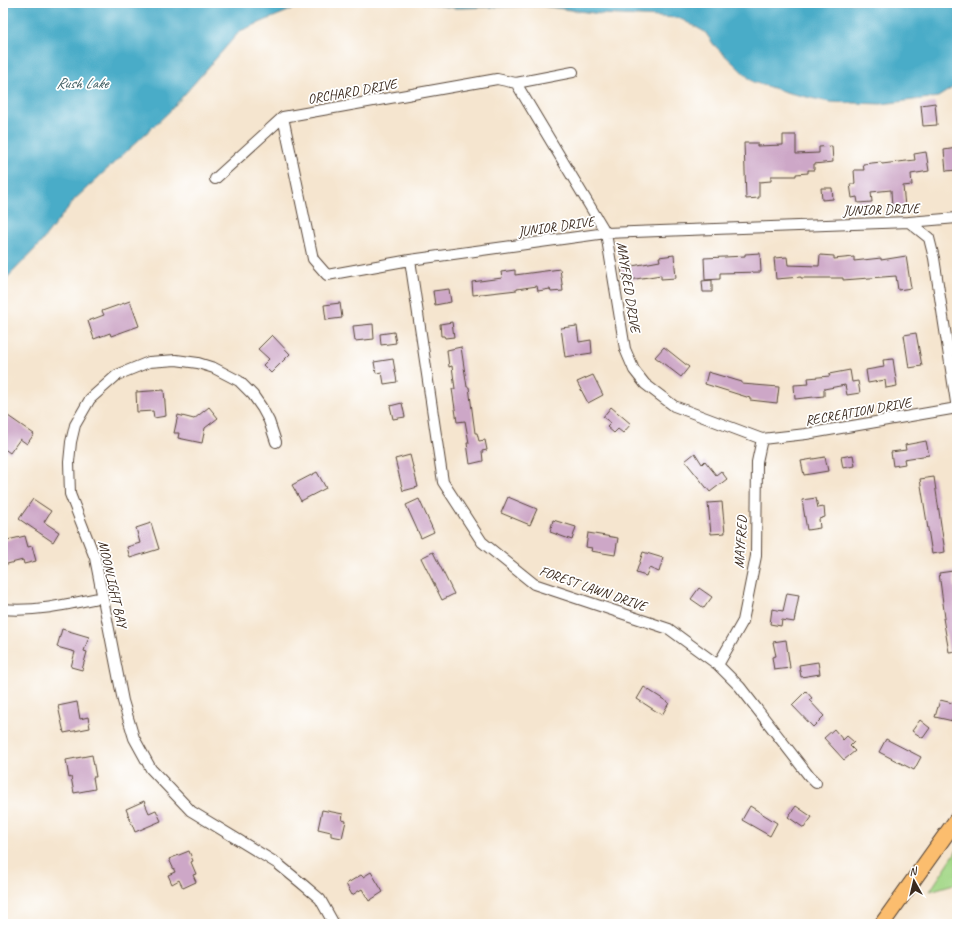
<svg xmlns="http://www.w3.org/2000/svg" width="960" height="927" viewBox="0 0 960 927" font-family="Caveat,sans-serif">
	<rect width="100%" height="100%" fill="#fff"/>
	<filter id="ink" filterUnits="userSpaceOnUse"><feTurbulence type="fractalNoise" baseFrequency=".025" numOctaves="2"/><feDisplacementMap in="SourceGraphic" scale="8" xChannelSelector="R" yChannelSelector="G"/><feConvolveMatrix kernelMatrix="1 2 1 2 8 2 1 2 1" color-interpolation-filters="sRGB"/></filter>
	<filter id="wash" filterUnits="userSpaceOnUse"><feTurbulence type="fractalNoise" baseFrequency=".012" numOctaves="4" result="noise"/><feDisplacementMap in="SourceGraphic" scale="16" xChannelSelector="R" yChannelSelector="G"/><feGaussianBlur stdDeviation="0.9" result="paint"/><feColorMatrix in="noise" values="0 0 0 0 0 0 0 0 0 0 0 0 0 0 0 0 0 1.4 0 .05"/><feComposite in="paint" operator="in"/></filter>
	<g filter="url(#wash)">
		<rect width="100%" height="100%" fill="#f5e5cf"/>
		<!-- green -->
		<path fill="#a4d889" stroke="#708154" d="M957,850V883L930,891Z"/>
		<!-- water -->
		<path fill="#48acc8" stroke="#426b73" d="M3,3H318L293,9L240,31L169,112L75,199L39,245L3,282Z
			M422,3H957V85L938,97L881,104L829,102L789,93L753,82L714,45L705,32L679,18L601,14L541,6L454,8Z"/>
		<g id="blocks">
			<!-- building -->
			<path fill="#cda7c7" d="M935,103L937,125L923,126L921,105Z
				M783,135H796V154L819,153V147L832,146L833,162L814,164V170H808V173L796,174V176H771V181L759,182V198L746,199L744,143H757V146L783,145Z
				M957,148V170L946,171L944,150Z
				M926,152L929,171L911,174L912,185L903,186L905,207L892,208L891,190L871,192L872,202L858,203L857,197L852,198L850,184H855L854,170H864L863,164L881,162L882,164L915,160L914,154Z
				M821,188H832L833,199L822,200Z
				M760,253L761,272L720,273V279L705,280L704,258L745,256V254Z
				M674,255L676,278L661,279V275L623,281L621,268L660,261L659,257Z
				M820,255L834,256V259L854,257V261L881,258V260L906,256L911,288L898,290L896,276L843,280V278H801V277L776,279L774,258L787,257L788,265L819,266Z
				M560,269L563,291L551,292L550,289L538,291L537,286L517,289V290L473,295L472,282L502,278L501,272L515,270V275Z
				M712,280V292H703L702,281Z
				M449,289L451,302L435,305L433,291Z
				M130,301L139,326L111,336L110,333L94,339L88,321L104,315L102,311Z
				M340,303L342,318L326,320L324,305Z
				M452,322L454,337L445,338L444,336H441L440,324Z
				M373,324L374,339L355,341L353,326Z
				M577,326L579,342L591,340L592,353L565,357L561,328Z
				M394,332L396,343L381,345L380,334Z
				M916,333L922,366L909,368L904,335Z
				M272,335L290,354L271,373L263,365L269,359L258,349Z
				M461,347L467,387H469L475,433H477L479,441L485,440L487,450L482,451L483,461L470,464L467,443H469L465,421L457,422L452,389H455L452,366L449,367L447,350Z
				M664,347L689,367L681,377L655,357Z
				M393,359L397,382L384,384L382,372L376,373L374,362Z
				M893,359L897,386L886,388L885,380L868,383L866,370L884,367L883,360Z
				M850,370L852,382L858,381L860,393L847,395L845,385L824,389V396L795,399L794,385L809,384L808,378L830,376L829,374Z
				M708,372L742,382V384L779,387L777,403L750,400V398L705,384Z
				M593,375L603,395L588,403L577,382Z
				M164,390L166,416L154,418L153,411L137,412L136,392Z
				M402,403L405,417L393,419L390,406Z
				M209,407L218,418L205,428L202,443L178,438L179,433H174L178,415L194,419Z
				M611,407L631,424L623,433L618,429L614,433L607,427L611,423L603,417Z
				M8,416L34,434L27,444L20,439L10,453L3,448V423Z
				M926,441L929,455L904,459L905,464L893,466L891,452L906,450L905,445Z
				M695,453L702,464L705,461L716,475L721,471L727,479L710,492L685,461Z
				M410,455L418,487L403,491L395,459Z
				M853,455L855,466L843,468L841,457Z
				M825,457L828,471L804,475L801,461Z
				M317,472L326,488L301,501L292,485Z
				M934,477L945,552L932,554L920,479Z
				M508,497L537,509L530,525L501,513Z
				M816,498L818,508L824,507L825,517L819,519L820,528L807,530L802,500Z
				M33,499L51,511L44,522L59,532L53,542L19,519Z
				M419,499L434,532L421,538L406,505Z
				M722,502L725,533L711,534L708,503Z
				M553,520L576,527L572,540L550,532Z
				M151,523L159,549L130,558L127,547L140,543L136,528Z
				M588,533L618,538L615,555L591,551L592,548L586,547Z
				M25,536L28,547L32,546L36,561L24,564L23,560L3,565V541Z
				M433,552L454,594L442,600L421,558Z
				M643,552L663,558L659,572L649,568L646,576L636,573Z
				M953,571L957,603H955L957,617V651L949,652L943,618H945L939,573Z
				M699,588L712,597L704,608L691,599Z
				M787,593L799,595L794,622L782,620L781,626L770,624L772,609L783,611Z
				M62,629L89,637L84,651L87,652L82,670L71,667L75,652L57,647Z
				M786,640L790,668L774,670L772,657L776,656L773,642Z
				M818,662L820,674L801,677L799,665Z
				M644,687L669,703L662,715L637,699Z
				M806,691L812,698L809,700L824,716L813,727L792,705Z
				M940,700L957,704L953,721L935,717Z
				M77,702L80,719L88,717L90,728L64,733L58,706Z
				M920,720L930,728L923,738L912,731Z
				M834,729L843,740L847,736L854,742L850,746L855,751L844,760L824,738Z
				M886,739L921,757L914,770L879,752Z
				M92,755L96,777H93L95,789L74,793L71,777L69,778L66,760Z
				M144,801L149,813L156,810L161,821L135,832L126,809Z
				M750,806L777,823L770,836L742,820Z
				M796,806L812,817L804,828L788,817Z
				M322,810L343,814L342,820L346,821L342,838L331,836V832L318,829Z
				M189,851L193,861L191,862L196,874L193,875L196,882L183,888L179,880L172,884L168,875L175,872L169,859Z
				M371,872L383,892L369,901L362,889L352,895L346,884L361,875L363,877Z"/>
		</g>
	</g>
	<g filter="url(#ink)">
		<use href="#blocks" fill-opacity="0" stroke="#574639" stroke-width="1"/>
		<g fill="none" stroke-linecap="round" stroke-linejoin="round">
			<defs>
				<path id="minor" d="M516,83L606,233L625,349L634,370L645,384L674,406L762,439L806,434L957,408
					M283,117L313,259L327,275L410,260L606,233L909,222L957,218
					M215,179L283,117L497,79L516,83L573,72
					M909,222L929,238L934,258L957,409
					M410,260L443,482L482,542L534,584L669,629L718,665L740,687L809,776L816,783
					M276,442L269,421L262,408L253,395L239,381L214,368L198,363L176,360L149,362L117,375L90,399L75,425L71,442L69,462L70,494L95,558L123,701L134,738L151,769L191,811L278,864L300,882L320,899L334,924
					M3,609C37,612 70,604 103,597
					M718,665L743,621L756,556L757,462L762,439"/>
				<path id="primary" d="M882,924L957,819"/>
			</defs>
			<!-- minor casing -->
			<use href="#minor" stroke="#574639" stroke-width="12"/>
			<!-- primary casing -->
			<use href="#primary" stroke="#574639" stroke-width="17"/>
			<!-- minor -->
			<use href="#minor" stroke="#fff" stroke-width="10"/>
			<!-- primary -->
			<use href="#primary" stroke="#fbbd6e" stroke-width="15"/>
		</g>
	</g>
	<g text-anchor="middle" stroke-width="3.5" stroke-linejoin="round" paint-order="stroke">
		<!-- street labels -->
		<g font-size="14" fill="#3b2a1e" stroke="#fff">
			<text transform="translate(352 91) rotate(-10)" y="5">ORCHARD DRIVE</text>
			<text transform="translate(881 209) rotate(-2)" y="5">JUNIOR DRIVE</text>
			<text transform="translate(556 226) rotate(-8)" y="5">JUNIOR DRIVE</text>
			<text transform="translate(629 287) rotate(81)" y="5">MAYFRED DRIVE</text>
			<text transform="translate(858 411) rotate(-10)" y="5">RECREATION DRIVE</text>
			<text transform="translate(740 542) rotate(-86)" y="5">MAYFRED</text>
			<text transform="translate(113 584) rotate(77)" y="5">MOONLIGHT BAY</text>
			<text transform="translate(593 588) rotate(19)" y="5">FOREST LAWN DRIVE</text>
		</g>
		<!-- water labels -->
		<g font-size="15" font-style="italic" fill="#405e62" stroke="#fff">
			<text x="82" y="88">Rush Lake</text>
		</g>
	</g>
	<!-- margin -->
	<rect width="960" height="927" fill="none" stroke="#fff" stroke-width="16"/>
	<!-- north arrow -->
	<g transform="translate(914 881) rotate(352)" stroke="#ffffff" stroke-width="3" paint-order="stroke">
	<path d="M0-3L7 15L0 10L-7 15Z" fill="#3b2a1e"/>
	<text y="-6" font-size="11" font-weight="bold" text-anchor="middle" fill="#3b2a1e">N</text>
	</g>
</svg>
